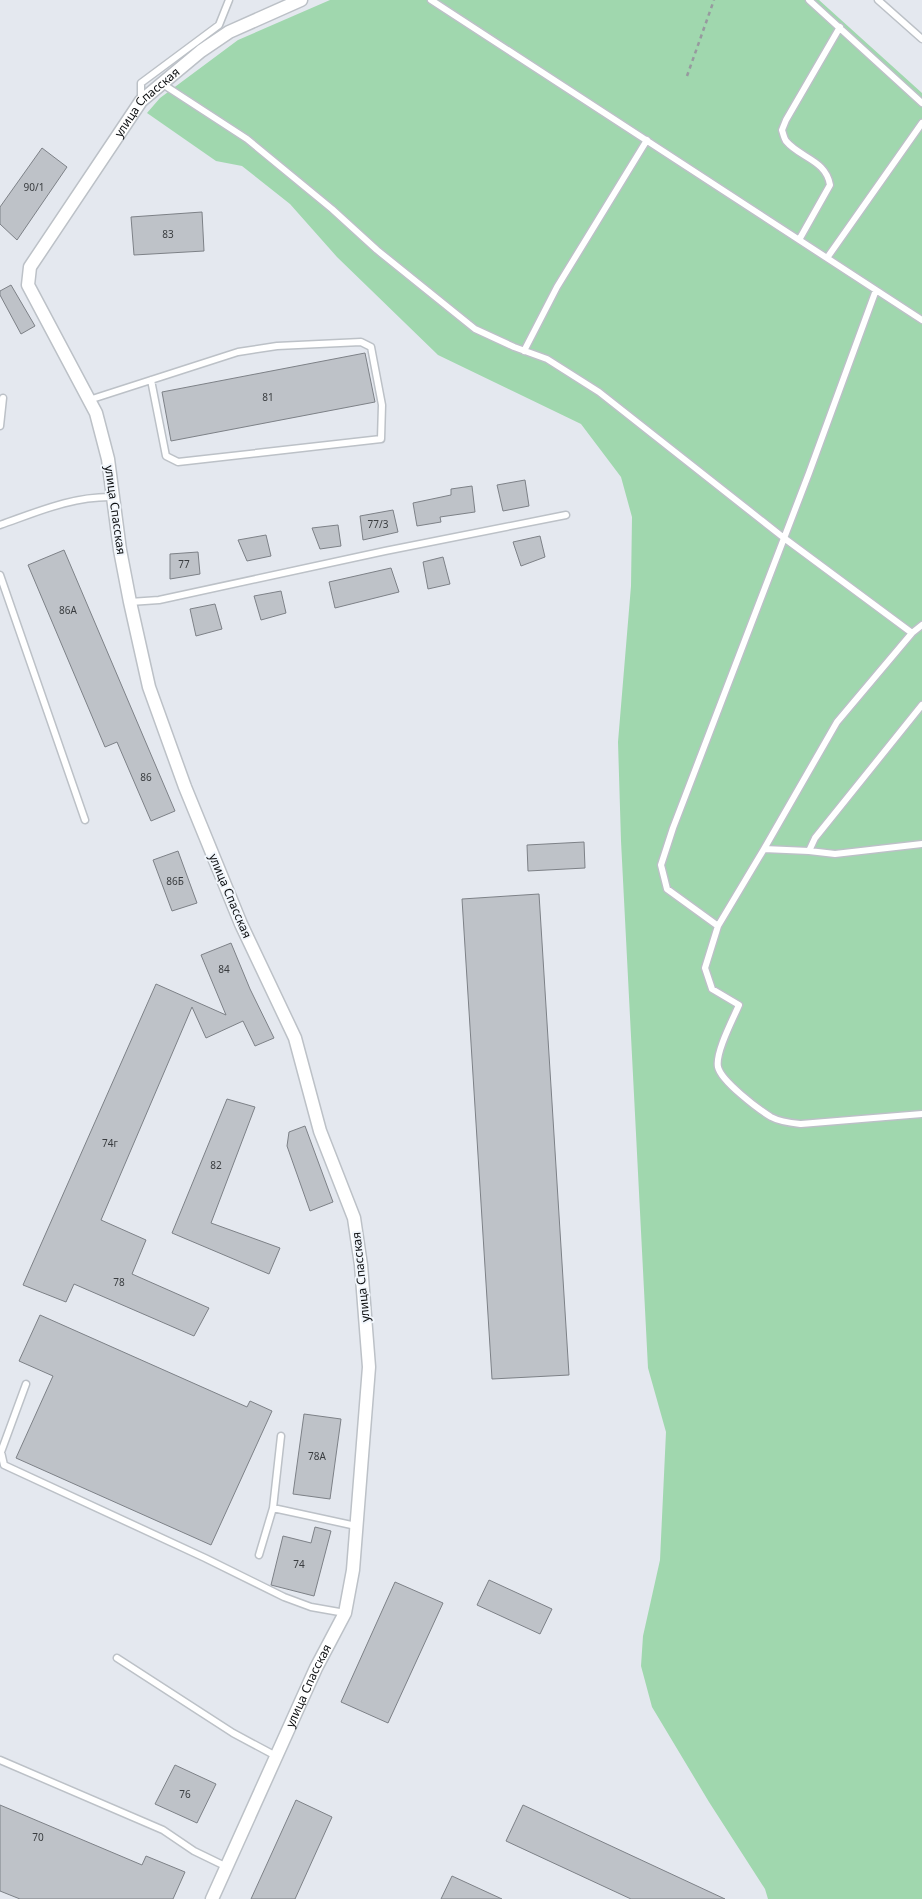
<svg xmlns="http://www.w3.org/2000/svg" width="922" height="1899" viewBox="0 0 922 1899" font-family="'Noto Sans',sans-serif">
	<rect width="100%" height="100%" fill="#e4e8ef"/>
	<!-- green -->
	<path fill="#a0d7ae" d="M330,0H819L922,93V1899H768L765,1889L709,1802L652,1707L641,1666L643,1636L660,1560L666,1432L648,1368L621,841L618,742L631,586L632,517L621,477L581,424L438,355L337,257L290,204L242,166L216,161L147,113L160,98L238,40Z"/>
	<!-- building -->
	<path fill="#bec2c8" stroke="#7d8187" d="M42,148L67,167L17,240L0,224V207Z
		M202,212L204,251L134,255L131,217Z
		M11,285L35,326L21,334L0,295V291Z
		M365,353L375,402L171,441L162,392Z
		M525,480L529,506L503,511L497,485Z
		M472,486L475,512L440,517L441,522L417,526L413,503L451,495V489Z
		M393,510L398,532L363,540L360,516Z
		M338,525L341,546L320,549L312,528Z
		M266,535L271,556L247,561L238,540Z
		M540,536L545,557L521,566L513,542Z
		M64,550L175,811L151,821L117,742L105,747L28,565Z
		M198,552L200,574L170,579V554Z
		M443,557L450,584L428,589L423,562Z
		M391,568L399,592L335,608L329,582Z
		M281,591L286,613L261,620L254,596Z
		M215,604L222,629L196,636L190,609Z
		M584,842L585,868L528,871L527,845Z
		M178,851L197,903L172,911L153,860Z
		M539,894L569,1375L492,1379L462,899Z
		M231,943L250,989L274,1038L255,1046L243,1021L206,1038L192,1007L101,1220L146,1240L132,1274L209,1308L194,1336L74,1284L66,1302L23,1285L156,984L226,1015L201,955Z
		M227,1099L255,1107L211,1223L280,1248L269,1274L172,1233Z
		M305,1126L333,1202L310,1211L287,1146L289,1132Z
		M40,1315L247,1407L250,1401L272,1411L211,1545L16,1458L53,1376L19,1361Z
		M304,1414L341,1419L330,1499L293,1494Z
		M315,1527L331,1531L314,1596L271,1585L283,1536L311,1543Z
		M489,1580L552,1609L540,1634L477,1605Z
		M395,1582L443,1603L388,1723L341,1702Z
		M175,1765L216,1784L197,1823L155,1804Z
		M296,1800L332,1817L295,1899H251Z
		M0,1805L142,1865L146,1856L185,1872L173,1899H20L0,1891Z
		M523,1805L725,1899H631L506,1841Z
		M452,1876L502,1899H441Z"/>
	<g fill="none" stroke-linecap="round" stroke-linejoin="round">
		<defs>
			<path id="service" d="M431,0L922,320
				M809,0L922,103
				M878,0L922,39
				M161,83L247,139L332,209L377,250L475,329L514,347L547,359L599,392L784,538L912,633
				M141,100V83L219,25L229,0
				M799,240L830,185C826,160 800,158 786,141C784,138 783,133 782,130L786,120L840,27
				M827,258L922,123
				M876,290L809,473L673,828L661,865L667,889L718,926L705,968L712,989L739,1005C733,1019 715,1053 718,1067C721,1081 758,1109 771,1117C780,1122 791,1123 801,1124L922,1114
				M524,351L557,287L647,140
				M89,400L238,352L277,346L361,342L371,347L382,405L381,439L178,462L166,456L151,380
				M0,426L3,398
				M0,525C37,512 73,496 113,497
				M0,575L85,820
				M130,602L159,600L385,551L566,515
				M764,849L837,722L912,633L922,625
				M809,851L835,854L922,844
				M718,926L764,849L809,851L815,838L922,705
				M26,1384L1,1452L4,1465L205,1558L284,1597L311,1607L345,1613
				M273,1508L356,1526
				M259,1555L273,1508L281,1436
				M117,1658L233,1733L276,1756
				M0,1760L163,1830L194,1851L227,1867"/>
			<g id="minor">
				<path id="s1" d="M212,1899L316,1668L345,1613L353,1570L369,1367L361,1265L354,1218L320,1131L295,1038L241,924L185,787L149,687L130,602L120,550L108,459L96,413L28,285L30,267L141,101L201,51L229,32L301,0"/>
			</g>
		</defs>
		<!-- service casing -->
		<use href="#service" stroke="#bcc1c7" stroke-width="9"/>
		<!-- minor casing -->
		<use href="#minor" stroke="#bcc1c7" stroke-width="15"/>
		<!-- path -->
		<path stroke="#979a9f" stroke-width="2.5" stroke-dasharray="4 4" stroke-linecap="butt" d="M687,76L714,0"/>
		<!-- service -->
		<use href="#service" stroke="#fff" stroke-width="6"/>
		<!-- minor -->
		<use href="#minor" stroke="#fff" stroke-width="12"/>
	</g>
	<g text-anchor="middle" stroke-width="4" stroke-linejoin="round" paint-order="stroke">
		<!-- number labels -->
		<g font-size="10" fill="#393c3f">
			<text x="34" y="191">90/1</text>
			<text x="168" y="238">83</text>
			<text x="268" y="401">81</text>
			<text x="378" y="528">77/3</text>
			<text x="184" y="568">77</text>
			<text x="68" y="614">86А</text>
			<text x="146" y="781">86</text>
			<text x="175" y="885">86Б</text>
			<text x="224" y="973">84</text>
			<text x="110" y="1147">74г</text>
			<text x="216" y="1169">82</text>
			<text x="119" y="1286">78</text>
			<text x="317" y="1460">78А</text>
			<text x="299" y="1568">74</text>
			<text x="185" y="1798">76</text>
			<text x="38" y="1841">70</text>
		</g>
		<!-- street labels -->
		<g font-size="12" fill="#0d0f11" stroke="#f1f6fc">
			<text dy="4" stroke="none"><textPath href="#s1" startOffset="1928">улица Спасская</textPath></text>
			<text transform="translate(115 510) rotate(82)" y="4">улица Спасская</text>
			<text transform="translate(230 896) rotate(67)" y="4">улица Спасская</text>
			<text transform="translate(361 1277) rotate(-96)" y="4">улица Спасская</text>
			<text dy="4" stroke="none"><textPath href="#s1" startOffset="234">улица Спасская</textPath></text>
		</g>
	</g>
</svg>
